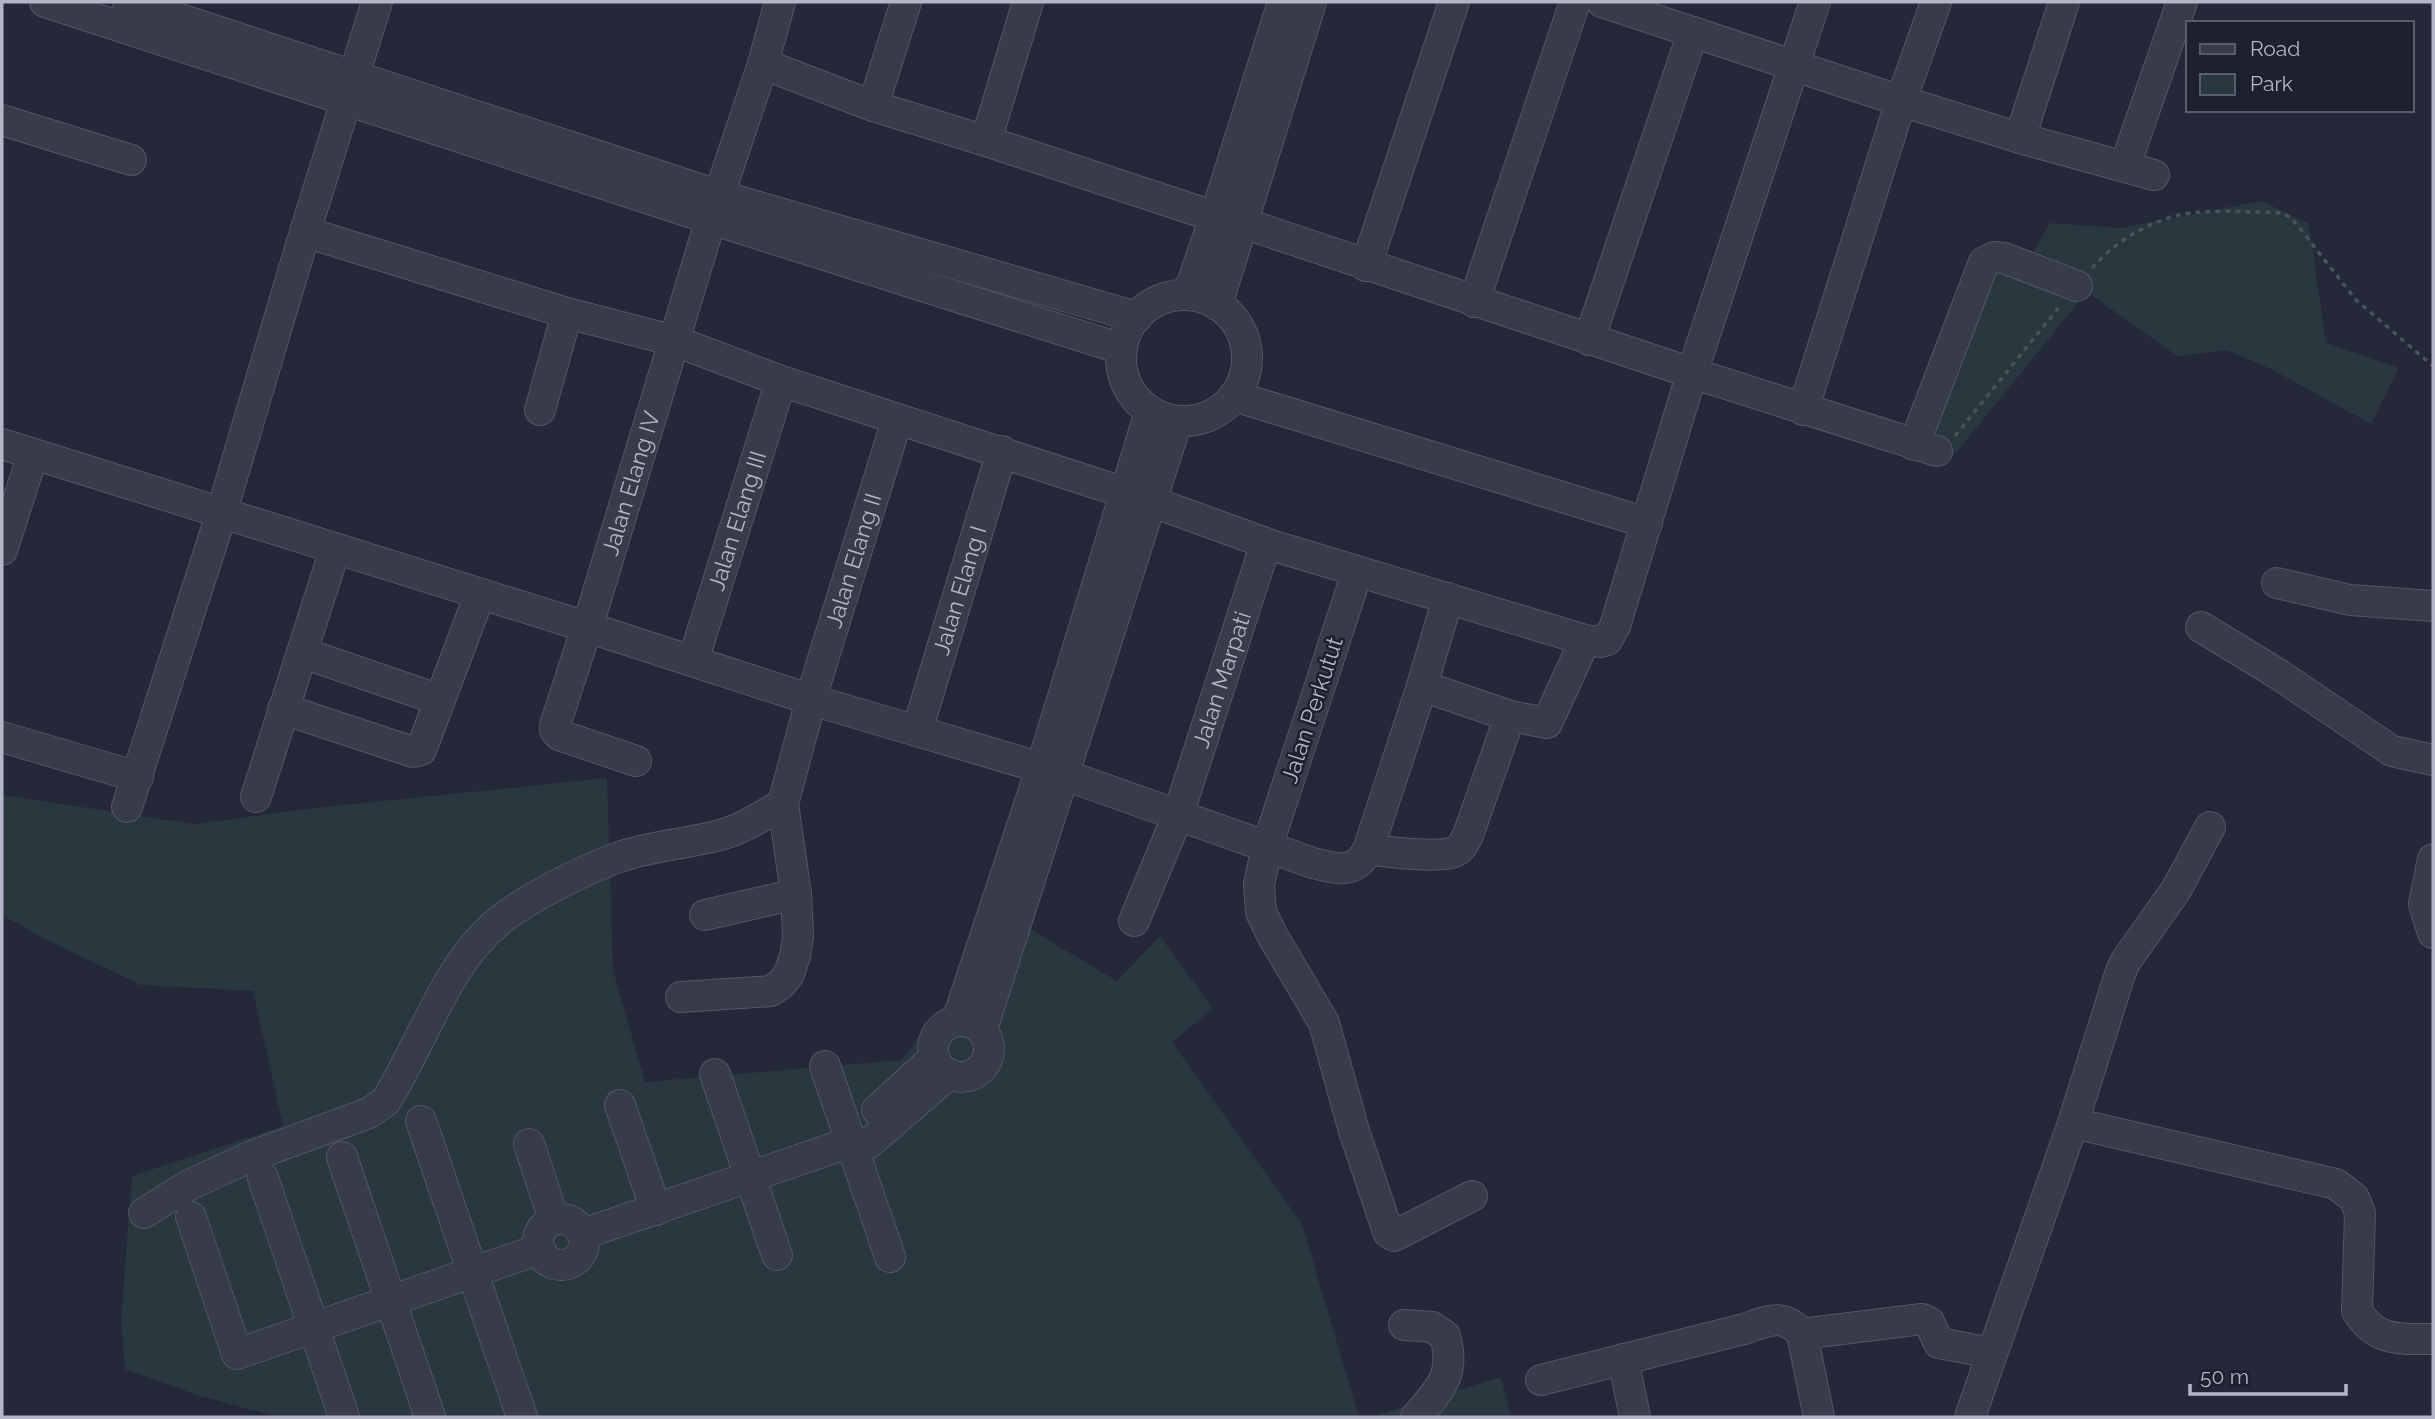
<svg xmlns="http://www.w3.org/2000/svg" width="2435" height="1419" viewBox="0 0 2435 1419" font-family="Raleway,sans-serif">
	<rect width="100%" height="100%" fill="#242839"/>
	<!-- green -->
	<path fill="#29373e" d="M2262,201L2309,224L2326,343L2399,368L2371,424L2273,370L2227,350L2177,356L2087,292L1949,461L1918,420L1980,260L2024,268L2050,223L2120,228Z
		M607,778L613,970L645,1082L901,1060L1013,919L1117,981L1160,936L1213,1009L1172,1042L1302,1224L1359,1417H279L200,1396L125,1369L121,1320L132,1176L283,1126L253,991L141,985L47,940L2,915V795L195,824L314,808Z
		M1501,1377L1511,1417H1370Z"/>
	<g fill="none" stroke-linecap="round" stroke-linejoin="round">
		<defs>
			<g id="minor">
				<path d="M45,2L711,219L1122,349"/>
				<path d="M128,2L721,196L1137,317"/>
				<path d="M1602,2L1901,101L2020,138L2154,175"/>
				<path d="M763,64L873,106L986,141L1201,212L1255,227L1692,373L1937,451"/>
				<path d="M873,106L906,2"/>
				<path d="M2,120L131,160"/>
				<path d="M2020,138L2064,2"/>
				<path d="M986,141L1028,2"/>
				<path d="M2125,166L2182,2"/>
				<path d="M305,232L567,313L675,341L781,381L1150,501L1271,545L1585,640L1600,642L1607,640L1615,626L1692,373L1815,2"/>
				<path d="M1366,266L1454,2"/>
				<path d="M1188,295L1215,217L1283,2"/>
				<circle cx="1184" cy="358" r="63"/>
				<path d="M1474,302L1575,2"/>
				<path d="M1217,305L1311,2"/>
				<path d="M1589,340L1693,32"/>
				<path d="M1234,396L1647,523"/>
				<path d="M540,410L567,313"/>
				<path d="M1803,410L1901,101L1936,2"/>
				<path d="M2,444L587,627L812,700L1062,774L1313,863C1338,869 1354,875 1368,850L1422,686L1448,598"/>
				<path d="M1914,445L1984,262L1994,257L2004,258L2077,286"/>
				<path d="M2,550L33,454"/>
				<path d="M1357,573L1267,847L1259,884L1261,912L1272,935L1324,1023L1354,1131L1388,1232L1394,1236L1472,1196"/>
				<path d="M2277,583L2350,600L2433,606"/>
				<path d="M2201,627L2278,674L2392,751L2433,760"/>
				<path d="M303,653L440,700"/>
				<path id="s1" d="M693,661L781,381"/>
				<path d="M1422,686L1510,716L1547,723L1585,640"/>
				<path d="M283,709L413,752L421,750L480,594"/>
				<path id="s2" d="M917,731L1002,451"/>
				<path d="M2,737L138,777"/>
				<path id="s3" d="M636,761L559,735L555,730V725L592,612L711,219L763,64L780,2"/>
				<path d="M256,797L335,549"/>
				<path d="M127,807L219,521L305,232L377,2"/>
				<path d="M1368,850C1389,851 1435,859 1454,852C1462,849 1464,842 1468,835L1510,716"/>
				<path d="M2433,859L2424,904L2433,933"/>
				<path d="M705,915L796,894"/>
				<path id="s4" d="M1134,921L1178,815L1266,543"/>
				<path id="s5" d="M681,997L771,991L781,984L789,974L795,956L798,936L796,894L783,804L815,685L897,420"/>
				<circle cx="961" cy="1049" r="28"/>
				<path d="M957,1021L1041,769L1150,412"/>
				<path d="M982,1029L1177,421"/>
				<path d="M825,1066L890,1257"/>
				<path d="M715,1074L777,1255"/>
				<path d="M620,1105L656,1210"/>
				<path d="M877,1110L934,1058"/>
				<path d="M421,1121L522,1417"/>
				<path d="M2073,1123L2336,1184L2354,1198L2360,1213L2357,1311C2376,1342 2400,1339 2433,1339"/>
				<path d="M529,1144L554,1220"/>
				<path d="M342,1157L430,1417"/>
				<path d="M263,1178L344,1417"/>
				<path d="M144,1213L189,1185L252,1156L369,1113L386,1101C411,1060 429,1015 454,974C466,955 482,935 499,921C529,897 585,869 622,856C653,846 684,844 716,836C740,831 762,816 783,804"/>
				<path d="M191,1217L237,1354L540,1249"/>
				<circle cx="561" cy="1242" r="23"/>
				<path d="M583,1234L851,1142L868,1144L948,1075"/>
				<path d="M1404,1325L1432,1327L1445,1336C1456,1375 1440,1389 1416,1417"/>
				<path d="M1802,1334L1819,1417"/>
				<path d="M1623,1359L1635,1417"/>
				<path d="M1541,1380L1744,1329C1768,1321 1783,1312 1802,1334L1922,1319L1929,1322L1939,1343L1991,1353"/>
				<path d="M1970,1417L2073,1123L2120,974L2125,962L2176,890L2210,827"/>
			</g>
		</defs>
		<!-- minor casing -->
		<use href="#minor" stroke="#525665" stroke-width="32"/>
		<!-- path -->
		<path stroke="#45535a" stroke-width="3.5" stroke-dasharray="5 5" stroke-linecap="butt" d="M2092,268C2117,239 2160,214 2200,212C2226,210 2254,212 2281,213L2290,217L2298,226L2356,300L2433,366
			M1955,436L2060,306"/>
		<!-- minor -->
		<use href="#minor" stroke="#373b4a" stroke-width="30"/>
	</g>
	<g text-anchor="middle" stroke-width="5" stroke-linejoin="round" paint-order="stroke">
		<!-- street labels -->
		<g font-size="23" fill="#b2b6c6" stroke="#1c202f">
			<text dy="8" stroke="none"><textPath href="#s3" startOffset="346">Jalan Elang IV</textPath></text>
			<text dy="8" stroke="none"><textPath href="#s1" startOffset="147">Jalan Elang III</textPath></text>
			<text dy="8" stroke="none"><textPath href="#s5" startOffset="541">Jalan Elang II</textPath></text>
			<text dy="8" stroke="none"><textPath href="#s2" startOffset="147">Jalan Elang I</textPath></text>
			<text dy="8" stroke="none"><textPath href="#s4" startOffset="257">Jalan Marpati</textPath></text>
			<text transform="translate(1312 710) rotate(-72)" y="8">Jalan Perkutut</text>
		</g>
	</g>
	<!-- border -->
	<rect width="2435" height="1419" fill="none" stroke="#b2b6c6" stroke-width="7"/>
	<!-- legend -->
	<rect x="2186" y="21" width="228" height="91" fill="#1c202f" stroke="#585c6b" stroke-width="2"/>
	<rect x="2200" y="44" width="35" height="10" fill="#373b4a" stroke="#585c6b" stroke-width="2"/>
	<text x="2250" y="56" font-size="21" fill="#b2b6c6">Road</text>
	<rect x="2200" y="74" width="35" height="21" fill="#29373e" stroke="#585c6b" stroke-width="2"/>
	<text x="2250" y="91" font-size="21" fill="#b2b6c6">Park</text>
	<!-- scale -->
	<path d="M2190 1384v10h156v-10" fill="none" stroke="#b2b6c6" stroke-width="3.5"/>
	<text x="2200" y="1384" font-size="21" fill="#b2b6c6" stroke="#1c202f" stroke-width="5" paint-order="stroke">50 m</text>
</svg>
